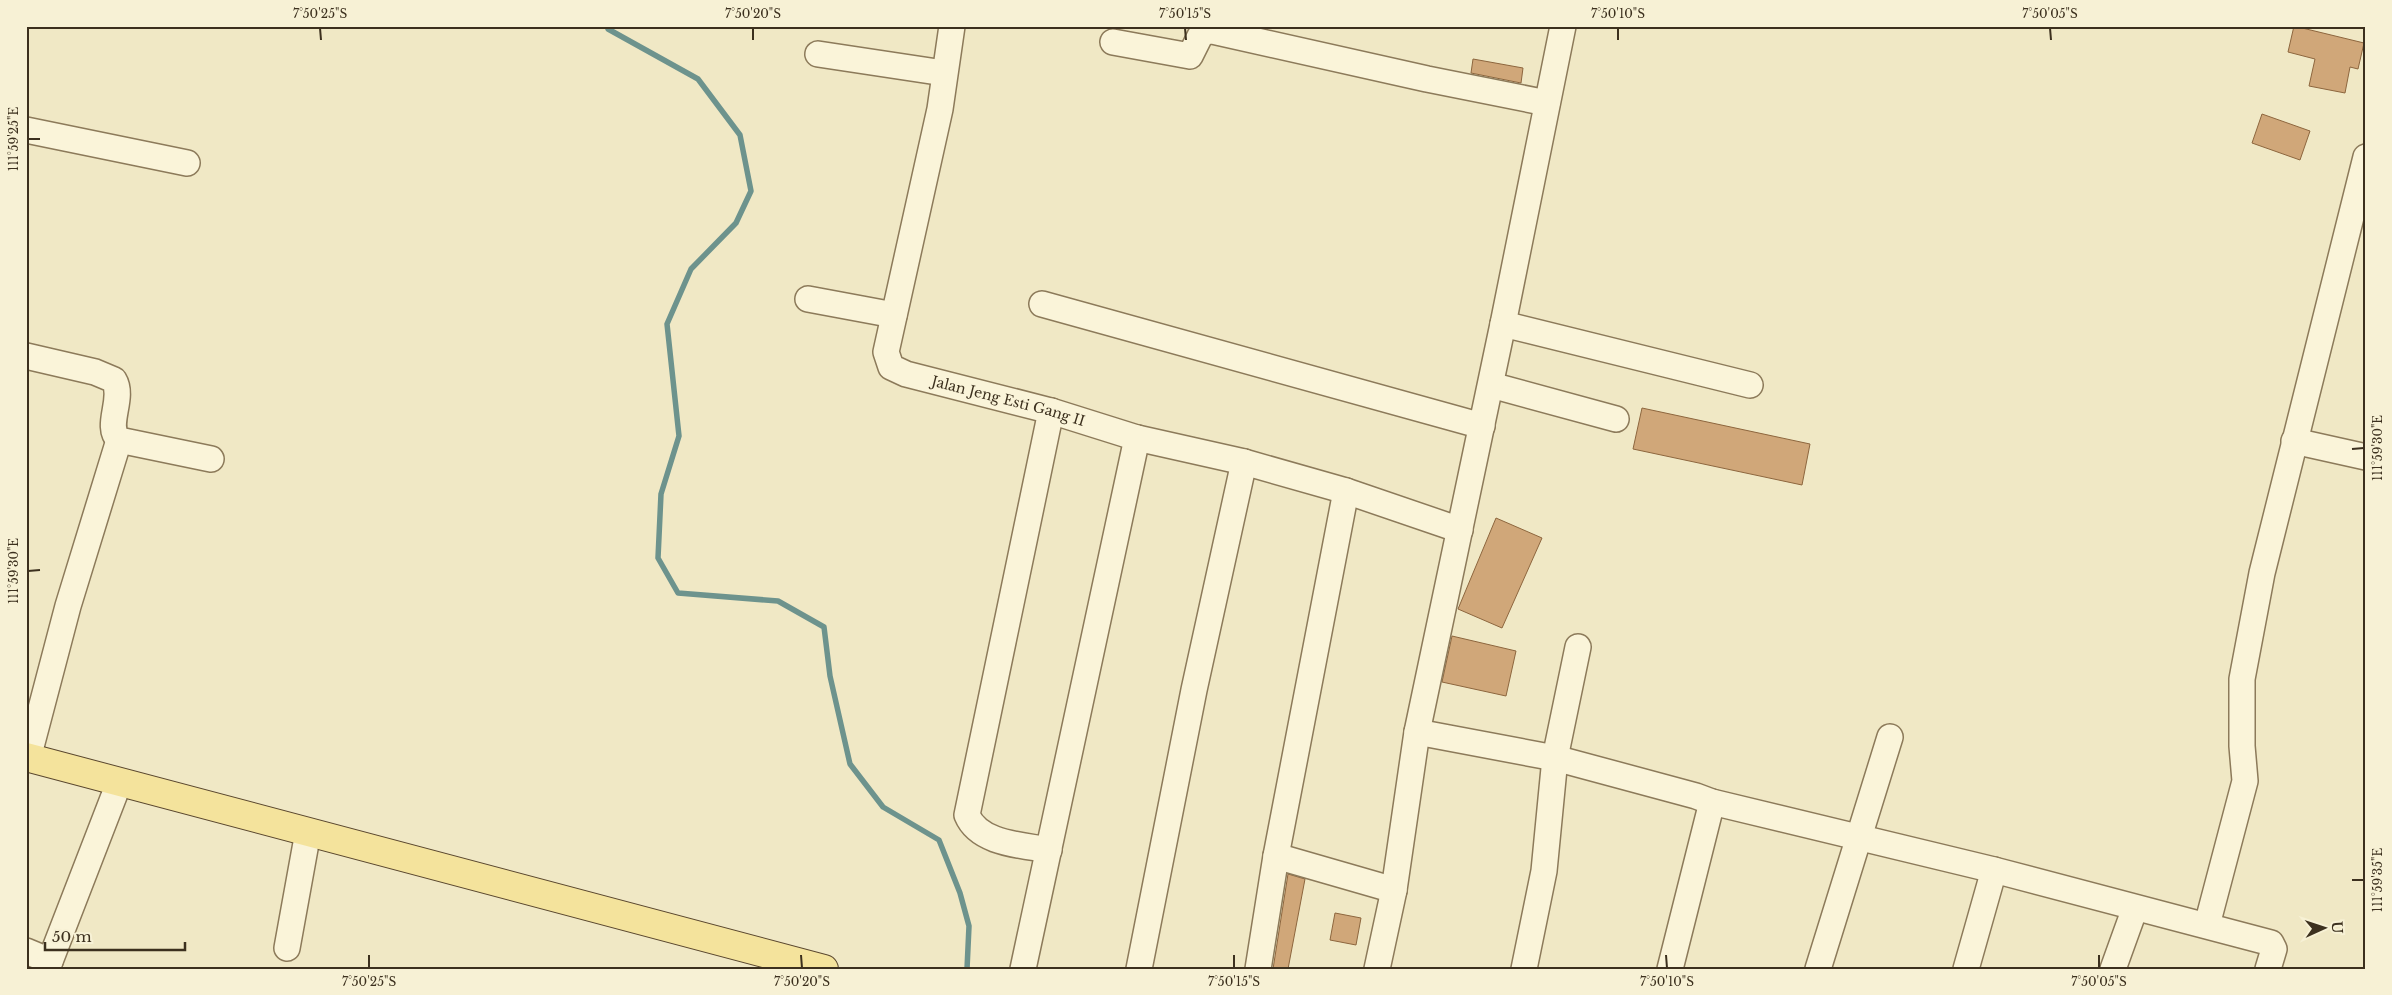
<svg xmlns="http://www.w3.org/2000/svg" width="2392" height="995" viewBox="0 0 2392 995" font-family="'Libre Baskerville',serif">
	<rect width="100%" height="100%" fill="#f0e8c5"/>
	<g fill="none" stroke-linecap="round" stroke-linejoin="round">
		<!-- stream -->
		<path stroke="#6d938d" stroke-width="5.5" d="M607,26L608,29L698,79L740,135L751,191L736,223L691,269L667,324L679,436L661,494L658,558L678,593L778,601L824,627L830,676L850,764L883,807L939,840L960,893L969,926L967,969"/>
	</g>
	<!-- building -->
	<path fill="#d0a779" stroke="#8d663e" d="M2294,26L2364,43L2358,69L2350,67L2345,93L2309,86L2315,59L2288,52Z
		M1473,59L1523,68L1521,83L1471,73Z
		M2262,114L2310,131L2300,160L2252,143Z
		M1642,408L1810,444L1802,485L1633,449Z
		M1496,518L1542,538L1502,628L1458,609Z
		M1452,636L1516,651L1506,696L1442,682Z
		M1288,874L1305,879L1288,969H1273Z
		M1335,913L1361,918L1356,945L1330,940Z"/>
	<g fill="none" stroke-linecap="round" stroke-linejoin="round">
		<defs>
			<g id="minor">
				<path id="s1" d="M952,26L940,109L886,352L891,367L906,374L1051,411L1137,438L1244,462L1346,491L1460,530"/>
				<path d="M1113,42L1190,56L1200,36L1208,30L1427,79L1547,103"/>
				<path d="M818,54L944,73"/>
				<path d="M26,130L187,163"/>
				<path d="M808,299L894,315"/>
				<path d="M1042,304L1482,426"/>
				<path d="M1503,324L1750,385"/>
				<path d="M26,356L95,372L114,380C125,398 104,426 119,440L211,459"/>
				<path d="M1491,385L1616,419"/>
				<path d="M2294,441L2366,457"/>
				<path d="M1417,732L1555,758L1696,796L1712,802L1994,870L2271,943L2274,949L2268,969"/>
				<path d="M28,758L68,606L119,440"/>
				<path d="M1049,850C1022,845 979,844 967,815L1051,411"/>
				<path d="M1276,856L1394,890"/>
				<path d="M2207,925L2245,781L2242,746V679L2262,573L2366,157"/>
				<path d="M287,948L308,832"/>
				<path d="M26,951L50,961"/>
				<path d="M47,969L119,783"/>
				<path d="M1023,969L1137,438"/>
				<path d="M1139,969L1194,690L1244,462"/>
				<path d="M1258,969L1276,856L1346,491"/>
				<path d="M1377,969L1394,890L1417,732L1503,324L1563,26"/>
				<path d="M1524,969L1544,871L1555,758L1578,647"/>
				<path d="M1670,969L1712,802"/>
				<path d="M1818,969L1890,737"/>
				<path d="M1966,969L1994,870"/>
				<path d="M2113,969L2135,908"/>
			</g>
			<path id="major" d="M26,757L824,969"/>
		</defs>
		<!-- minor casing -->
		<use href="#minor" stroke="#8c7a5a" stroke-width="28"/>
		<!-- major casing -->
		<use href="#major" stroke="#5a472e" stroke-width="30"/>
		<!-- minor -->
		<use href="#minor" stroke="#faf4d9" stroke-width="25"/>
		<!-- major -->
		<use href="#major" stroke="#f4e39c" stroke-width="28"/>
	</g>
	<!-- ticks -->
	<path fill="none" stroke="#3c301e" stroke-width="2" d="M320,28L321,40M753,28V40M1185,28L1186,40M1618,28V40M2050,28L2051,40M28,139H40M2352,449L2364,448M28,571L40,570M2352,880H2364M369,955V968M801,955L802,968M1234,955V968M1666,955L1667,968M2099,955V968"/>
	<g text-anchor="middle" stroke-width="5" stroke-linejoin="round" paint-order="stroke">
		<!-- street labels -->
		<g font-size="14" fill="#3c301e" stroke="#f7f1d5">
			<text dy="5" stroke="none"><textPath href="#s1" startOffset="471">Jalan Jeng Esti Gang II</textPath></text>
		</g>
	</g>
	<!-- border -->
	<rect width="2392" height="995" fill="none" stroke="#f7f1d5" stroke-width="55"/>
	<!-- north arrow -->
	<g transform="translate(2324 928) rotate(87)" stroke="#f7f1d5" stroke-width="4" paint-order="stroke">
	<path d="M0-4L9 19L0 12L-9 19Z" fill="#3c301e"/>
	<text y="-8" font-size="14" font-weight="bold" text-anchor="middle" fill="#3c301e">U</text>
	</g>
	<!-- scale -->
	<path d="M45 942v8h140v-8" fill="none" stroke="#3c301e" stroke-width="2.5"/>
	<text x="52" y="942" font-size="15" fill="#3c301e" stroke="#f7f1d5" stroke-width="4" paint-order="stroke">50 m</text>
	<rect x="28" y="28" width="2336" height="940" fill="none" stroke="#3c301e" stroke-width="2"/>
	<g font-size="12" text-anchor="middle" fill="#3c301e">
		<text x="320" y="18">7°50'25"S</text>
		<text x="753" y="18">7°50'20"S</text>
		<text x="1185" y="18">7°50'15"S</text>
		<text x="1618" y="18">7°50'10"S</text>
		<text x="2050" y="18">7°50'05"S</text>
		<text transform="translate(14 139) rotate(-90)" y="4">111°59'25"E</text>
		<text transform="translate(2378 448) rotate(-90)" y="4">111°59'30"E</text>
		<text transform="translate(14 571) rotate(-90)" y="4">111°59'30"E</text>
		<text transform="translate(2378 880) rotate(-90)" y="4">111°59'35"E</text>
		<text x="369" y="986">7°50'25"S</text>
		<text x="802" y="986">7°50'20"S</text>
		<text x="1234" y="986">7°50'15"S</text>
		<text x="1667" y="986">7°50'10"S</text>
		<text x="2099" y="986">7°50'05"S</text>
	</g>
</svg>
